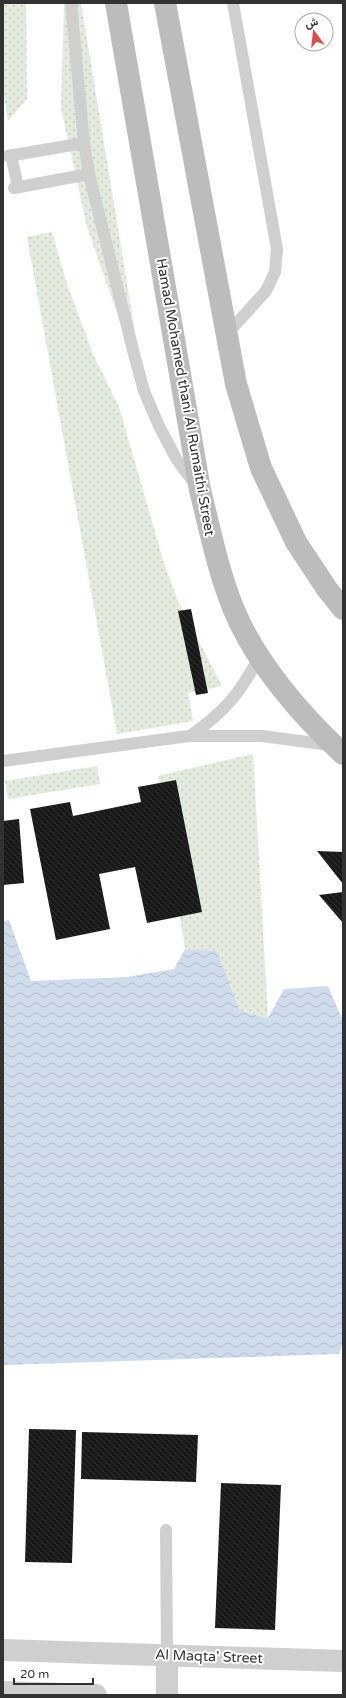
<svg xmlns="http://www.w3.org/2000/svg" width="346" height="1698" viewBox="0 0 346 1698" font-family="'Varela Round',Vazirmatn,sans-serif">
	<defs>
		<pattern id="grass-dots" width="8" height="8" patternUnits="userSpaceOnUse"><rect width="8" height="8" fill="#e3eade"/><path d="M2 2h.1M6 6h.1" fill="none" stroke="#c3c9bf" stroke-width="1.8" stroke-linecap="round"/></pattern>
		<pattern id="water-waves" width="16" height="10" patternUnits="userSpaceOnUse"><rect width="16" height="10" fill="#cfdceb"/><path d="M0 5q4-4 8 0t8 0" fill="none" stroke="#b2bdca"/></pattern>
		<pattern id="building-back-hatch" width="6" height="6" patternUnits="userSpaceOnUse"><rect width="6" height="6" fill="#191919"/><path d="M-1 5l2 2M0 0l6 6M5-1l2 2" fill="none" stroke="#323232"/></pattern>
	</defs>
	<rect width="100%" height="100%" fill="#fff"/>
	<!-- grass -->
	<path fill="url(#grass-dots)" d="M3,3H26L27,99L8,121L3,89Z
		M64,3H81L145,393L87,227L61,108Z
		M52,232L67,284L93,354L119,407L164,563L178,601L222,686L188,693L193,721L117,734L27,237Z
		M253,754L268,1018L240,1011L217,951L185,949L158,776Z
		M97,766L100,784L8,799L5,781Z"/>
	<!-- water -->
	<path fill="url(#water-waves)" d="M9,920L31,981L127,977L174,969L185,949L217,951L240,1011L268,1018L284,989L328,986L343,1021V1342L339,1354L3,1365V921Z"/>
	<!-- building -->
	<path fill="url(#building-back-hatch)" d="M191,609L208,693L196,695L178,611Z
		M176,780L202,912L147,923L135,867L99,874L110,929L56,940L30,809L70,802L73,816L141,802L138,787Z
		M19,819L24,883L3,885V821Z
		M317,851L343,852V884Z
		M343,892V923L319,895Z
		M29,1429L76,1430L72,1563L25,1562Z
		M82,1432L198,1435L196,1482L81,1479Z
		M221,1483L281,1485L275,1630L215,1628Z"/>
	<g fill="none" stroke-linecap="round" stroke-linejoin="round">
		<!-- service -->
		<path stroke="#cfcfcf" stroke-width="12" d="M71,3L84,143L89,174L134,354L144,391L159,426L177,460L195,484
			M11,155L18,187
			M8,156L84,143
			M14,188L89,174
			M226,335L266,291L275,272L277,249L233,3
			M190,736C223,713 240,694 259,657
			M3,761L189,736H262L330,745
			M166,1530L167,1655"/>
		<!-- tertiary -->
		<path stroke="#cfcfcf" stroke-width="22" d="M3,1650L343,1661
			M3,1692L96,1695
			M167,1695V1655"/>
		<!-- secondary -->
		<path stroke="#bcbcbc" stroke-width="22" d="M116,3L200,490C210,530 218,571 234,610C256,663 301,715 343,754
			M165,3L236,384L261,468L296,542L327,589L343,609"/>
	</g>
	<g text-anchor="middle" stroke-width="4" stroke-linejoin="round" paint-order="stroke">
		<!-- street labels -->
		<g font-size="14" fill="#323232" stroke="#fff">
			<text transform="translate(186 397) rotate(80)" y="5">Hamad Mohamed thani Al Rumaithi Street</text>
			<text transform="translate(209 1656) rotate(2)" y="5">Al Maqta' Street</text>
		</g>
	</g>
	<!-- border -->
	<rect width="346" height="1698" fill="none" stroke="#323232" stroke-width="8"/>
	<!-- north arrow -->
	<g transform="translate(314 32) rotate(345)"><circle r="19" fill="#ffffff" stroke="#adadad"/>
	<path d="M0-3L7 15L0 10L-7 15Z" fill="#dc4d40"/>
	<text y="-6" font-size="11" font-weight="bold" text-anchor="middle" fill="#323232">ش</text>
	</g>
	<!-- scale -->
	<path d="M14 1678v6h79v-6" fill="none" stroke="#323232" stroke-width="2"/>
	<text x="20" y="1678" font-size="12" fill="#323232" stroke="#ffffff" stroke-width="3" paint-order="stroke">20 m</text>
</svg>
